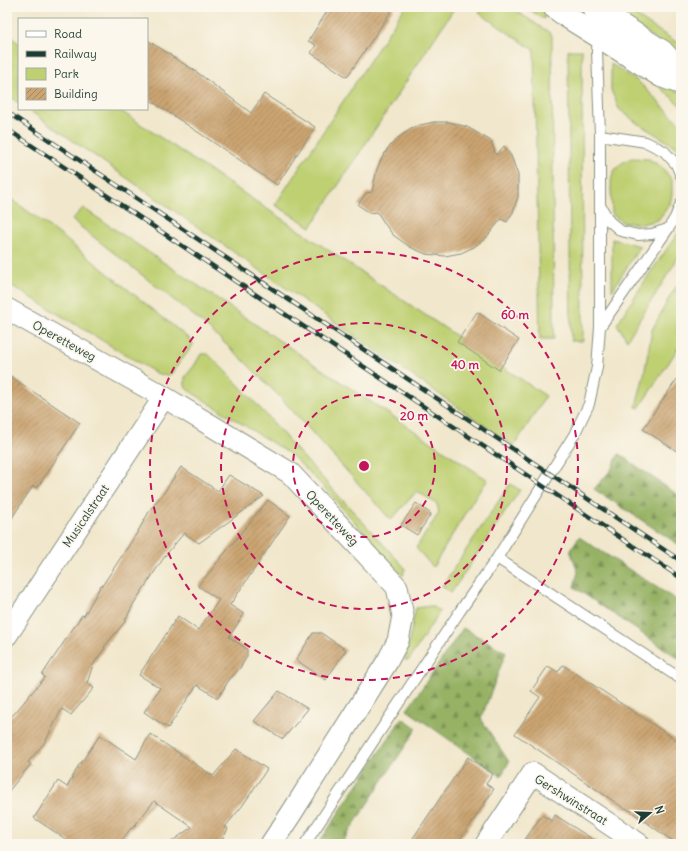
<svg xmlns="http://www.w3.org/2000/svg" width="688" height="851" viewBox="0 0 688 851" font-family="Delius,sans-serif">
	<defs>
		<pattern id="forest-firs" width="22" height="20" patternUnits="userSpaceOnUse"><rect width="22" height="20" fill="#97b265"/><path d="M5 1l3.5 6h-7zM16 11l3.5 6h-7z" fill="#7b9254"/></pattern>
		<pattern id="building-hatch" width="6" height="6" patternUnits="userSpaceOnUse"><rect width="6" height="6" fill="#cba472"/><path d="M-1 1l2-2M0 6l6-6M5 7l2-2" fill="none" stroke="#a4875e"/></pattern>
	</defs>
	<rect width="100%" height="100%" fill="#fbf7ec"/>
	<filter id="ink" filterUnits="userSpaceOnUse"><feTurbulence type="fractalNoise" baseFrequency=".025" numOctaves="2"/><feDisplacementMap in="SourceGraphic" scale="8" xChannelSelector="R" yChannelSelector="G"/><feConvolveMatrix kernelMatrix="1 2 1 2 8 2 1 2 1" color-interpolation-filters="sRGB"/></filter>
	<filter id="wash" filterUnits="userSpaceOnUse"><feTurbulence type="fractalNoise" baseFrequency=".012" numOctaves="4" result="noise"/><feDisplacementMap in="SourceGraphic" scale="16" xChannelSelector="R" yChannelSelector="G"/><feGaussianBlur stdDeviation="0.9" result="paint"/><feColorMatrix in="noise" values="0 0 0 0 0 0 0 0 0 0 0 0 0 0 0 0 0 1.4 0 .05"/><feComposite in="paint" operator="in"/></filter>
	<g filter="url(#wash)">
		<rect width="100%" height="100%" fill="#f1e7cc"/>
		<!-- green -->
		<path fill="#bfd073" stroke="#6f8654" d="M405,7H455L311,227L275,205Z
			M483,7H510L550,33L552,36L554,339H540L534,50L479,13Z
			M525,7H544L546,9L544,19Z
			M611,7H622L681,45V59Z
			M7,35L19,43V103L7,95Z
			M568,50H582L583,341H571Z
			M611,64L639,82L677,121L681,124V150L637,123L619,109L611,90Z
			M652,80L681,93V106Z
			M27,109H118L546,396L514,446Z
			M632,158L649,159L662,167L672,180V194L670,204L658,220L641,224L622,222L612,214C612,206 610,182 612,176C615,167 623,161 632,158Z
			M7,196L59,234L192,341L193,345L172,373L167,376L156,373L7,283Z
			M83,208L317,366L488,480L475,497L433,567L416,548L439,513L437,504L417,491L391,520L280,397L241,358L198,319L72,220Z
			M681,229V253L627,340L617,324L650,273Z
			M612,239L640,246L612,291Z
			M681,280V344L639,408L636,407L644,375L652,330L670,296Z
			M201,354H208L234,380L271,420L294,447L405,568L403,576L319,482L290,454L188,390L185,386V377L194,366Z
			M510,484L520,490L451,593L442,586Z
			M431,606L440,611L409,660H405L416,608Z"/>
		<!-- forest -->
		<path fill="url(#forest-firs)" stroke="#5b784c" d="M619,454L681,497V546L594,489L611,470Z
			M579,537L681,603V660L574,587L578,572L570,550Z
			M463,628L506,652L481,719L509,762L501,776L407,710Z
			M402,718L417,728L341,844H318Z"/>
		<g id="blocks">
			<!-- building -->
			<path fill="url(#building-hatch)" d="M330,7H394L347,77L311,53L316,45L308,41Z
				M147,40L171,55V56L194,70L251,113L264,94L315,127L277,185L147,98Z
				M434,122H449L467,127L491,141L496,155L504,146L511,156L518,175V196L513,212L507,222L501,219L486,238L474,247L461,253L445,256L426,254L410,247L393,235L387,227L377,212L370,213L358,205L366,193L372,192L377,169L381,160L388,148L398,138L411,129L420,125Z
				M477,312L519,340L499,370L457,342Z
				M681,373V454L643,429Z
				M7,374L80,423L37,488L33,486L7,525Z
				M181,467L218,491L229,475L264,496L199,543L184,533L165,556L134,603L124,623L104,647L105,648L93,665L87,683L94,688L71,715L62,709L45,742L28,762L31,764L7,793V725L10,717L14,714L45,677L42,675L82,615L84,616L101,585L102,586L137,533L150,510L165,491Z
				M268,500L290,516L230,605L244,614L229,637L247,649V656L240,668L229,680L218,698L197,685L168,728L144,712L160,688L139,675L178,616L198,630L219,600L198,586Z
				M416,503L431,514L417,535L401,525Z
				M313,633H321L346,650L326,680L296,660Z
				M563,665L681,743V844H679L667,837L626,808L625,809L515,734L540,697L531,691L548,666L558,672Z
				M279,691L308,709L283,739L254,721Z
				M150,734L213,776L236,749L267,769L243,805L225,827L228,829L220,844H168L192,827L154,801L132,829L131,828L119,844H73L34,818L58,781L67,787L80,763H81L100,735L136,759Z
				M468,757L493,774L486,784L494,789L468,828L456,844H409Z
				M542,815L552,821L555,815L600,844H522Z"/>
		</g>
	</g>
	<g filter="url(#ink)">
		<use href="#blocks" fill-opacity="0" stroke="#889280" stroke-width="1"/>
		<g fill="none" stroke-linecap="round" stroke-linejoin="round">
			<defs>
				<path id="service" d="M600,135L646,142L664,151L676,164L681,176
					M601,207L609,221L621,231L638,235L652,234L668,229
					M600,327L668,229L675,218L681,203
					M497,558L681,679
					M305,844L460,611L497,558L574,435L589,404L597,367L600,327V135L597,50L598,35"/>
				<path id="minor" d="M7,309L164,397L290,473L397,587L403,616L398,641L387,662L291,814L271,844
					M7,635L164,397
					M486,844L533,773L639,844"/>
				<path id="tertiary" d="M554,7L566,16L598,36L661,76L681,83
					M593,7L662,51L681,72"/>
			</defs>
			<!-- service casing -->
			<use href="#service" stroke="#889280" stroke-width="12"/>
			<!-- minor casing -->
			<use href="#minor" stroke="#889280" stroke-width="23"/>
			<!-- tertiary casing -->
			<use href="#tertiary" stroke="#889280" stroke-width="24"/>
			<!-- service -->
			<use href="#service" stroke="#fff" stroke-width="10"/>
			<!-- minor -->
			<use href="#minor" stroke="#fff" stroke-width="21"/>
			<!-- tertiary -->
			<use href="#tertiary" stroke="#fff" stroke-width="22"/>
			<defs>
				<path id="rail" d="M7,112L681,561
					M7,129L681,578"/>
			</defs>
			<!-- rail casing -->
			<use href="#rail" stroke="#1f3d34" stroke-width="4.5"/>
			<!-- rail -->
			<use href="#rail" stroke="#fbf7ec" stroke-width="3" stroke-dasharray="9" stroke-linecap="butt"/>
		</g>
	</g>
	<!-- distance rings -->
	<g fill="none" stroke="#c2185b" stroke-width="2" stroke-dasharray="7 5">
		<circle cx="364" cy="466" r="71"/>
		<circle cx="364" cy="466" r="143"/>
		<circle cx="364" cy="466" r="214"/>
	</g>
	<g text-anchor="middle" stroke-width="3.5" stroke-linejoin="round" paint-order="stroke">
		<!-- street labels -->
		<g font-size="12" fill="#1f3d34" stroke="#fbf7ec">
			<text transform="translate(64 341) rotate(29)" y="4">Operetteweg</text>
			<text transform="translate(86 516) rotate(-56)" y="4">Musicalstraat</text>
			<text transform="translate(332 518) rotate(47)" y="4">Operetteweg</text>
			<text transform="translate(571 800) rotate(32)" y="4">Gershwinstraat</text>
		</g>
	</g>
	<circle cx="364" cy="466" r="6" fill="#c2185b" stroke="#fbf7ec" stroke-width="2"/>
	<g font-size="12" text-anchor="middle" font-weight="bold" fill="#c2185b" stroke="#fbf7ec" stroke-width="3.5" stroke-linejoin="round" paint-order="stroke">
		<text x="515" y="319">60 m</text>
		<text x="465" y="369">40 m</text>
		<text x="414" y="420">20 m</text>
	</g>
	<!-- margin -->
	<rect width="688" height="851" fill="none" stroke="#fbf7ec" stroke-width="24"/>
	<!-- legend -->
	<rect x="18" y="18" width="130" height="92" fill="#fbf7ec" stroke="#a3ada2"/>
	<rect x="26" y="31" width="20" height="6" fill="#ffffff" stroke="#a3ada2"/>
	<text x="54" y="38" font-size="12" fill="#1f3d34">Road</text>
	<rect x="26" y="51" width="20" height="6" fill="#1f3d34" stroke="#a3ada2"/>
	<text x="54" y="58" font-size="12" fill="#1f3d34">Railway</text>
	<rect x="26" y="68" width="20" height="12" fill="#bfd073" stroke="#a3ada2"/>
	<text x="54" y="78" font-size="12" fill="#1f3d34">Park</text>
	<rect x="26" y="88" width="20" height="12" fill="url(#building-hatch)" stroke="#a3ada2"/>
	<text x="54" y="98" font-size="12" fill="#1f3d34">Building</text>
	<!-- north arrow -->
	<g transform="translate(650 813) rotate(71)" stroke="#fbf7ec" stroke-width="3" paint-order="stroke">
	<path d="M0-3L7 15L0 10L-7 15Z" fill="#1f3d34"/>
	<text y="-6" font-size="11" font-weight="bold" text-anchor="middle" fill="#1f3d34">N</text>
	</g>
</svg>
